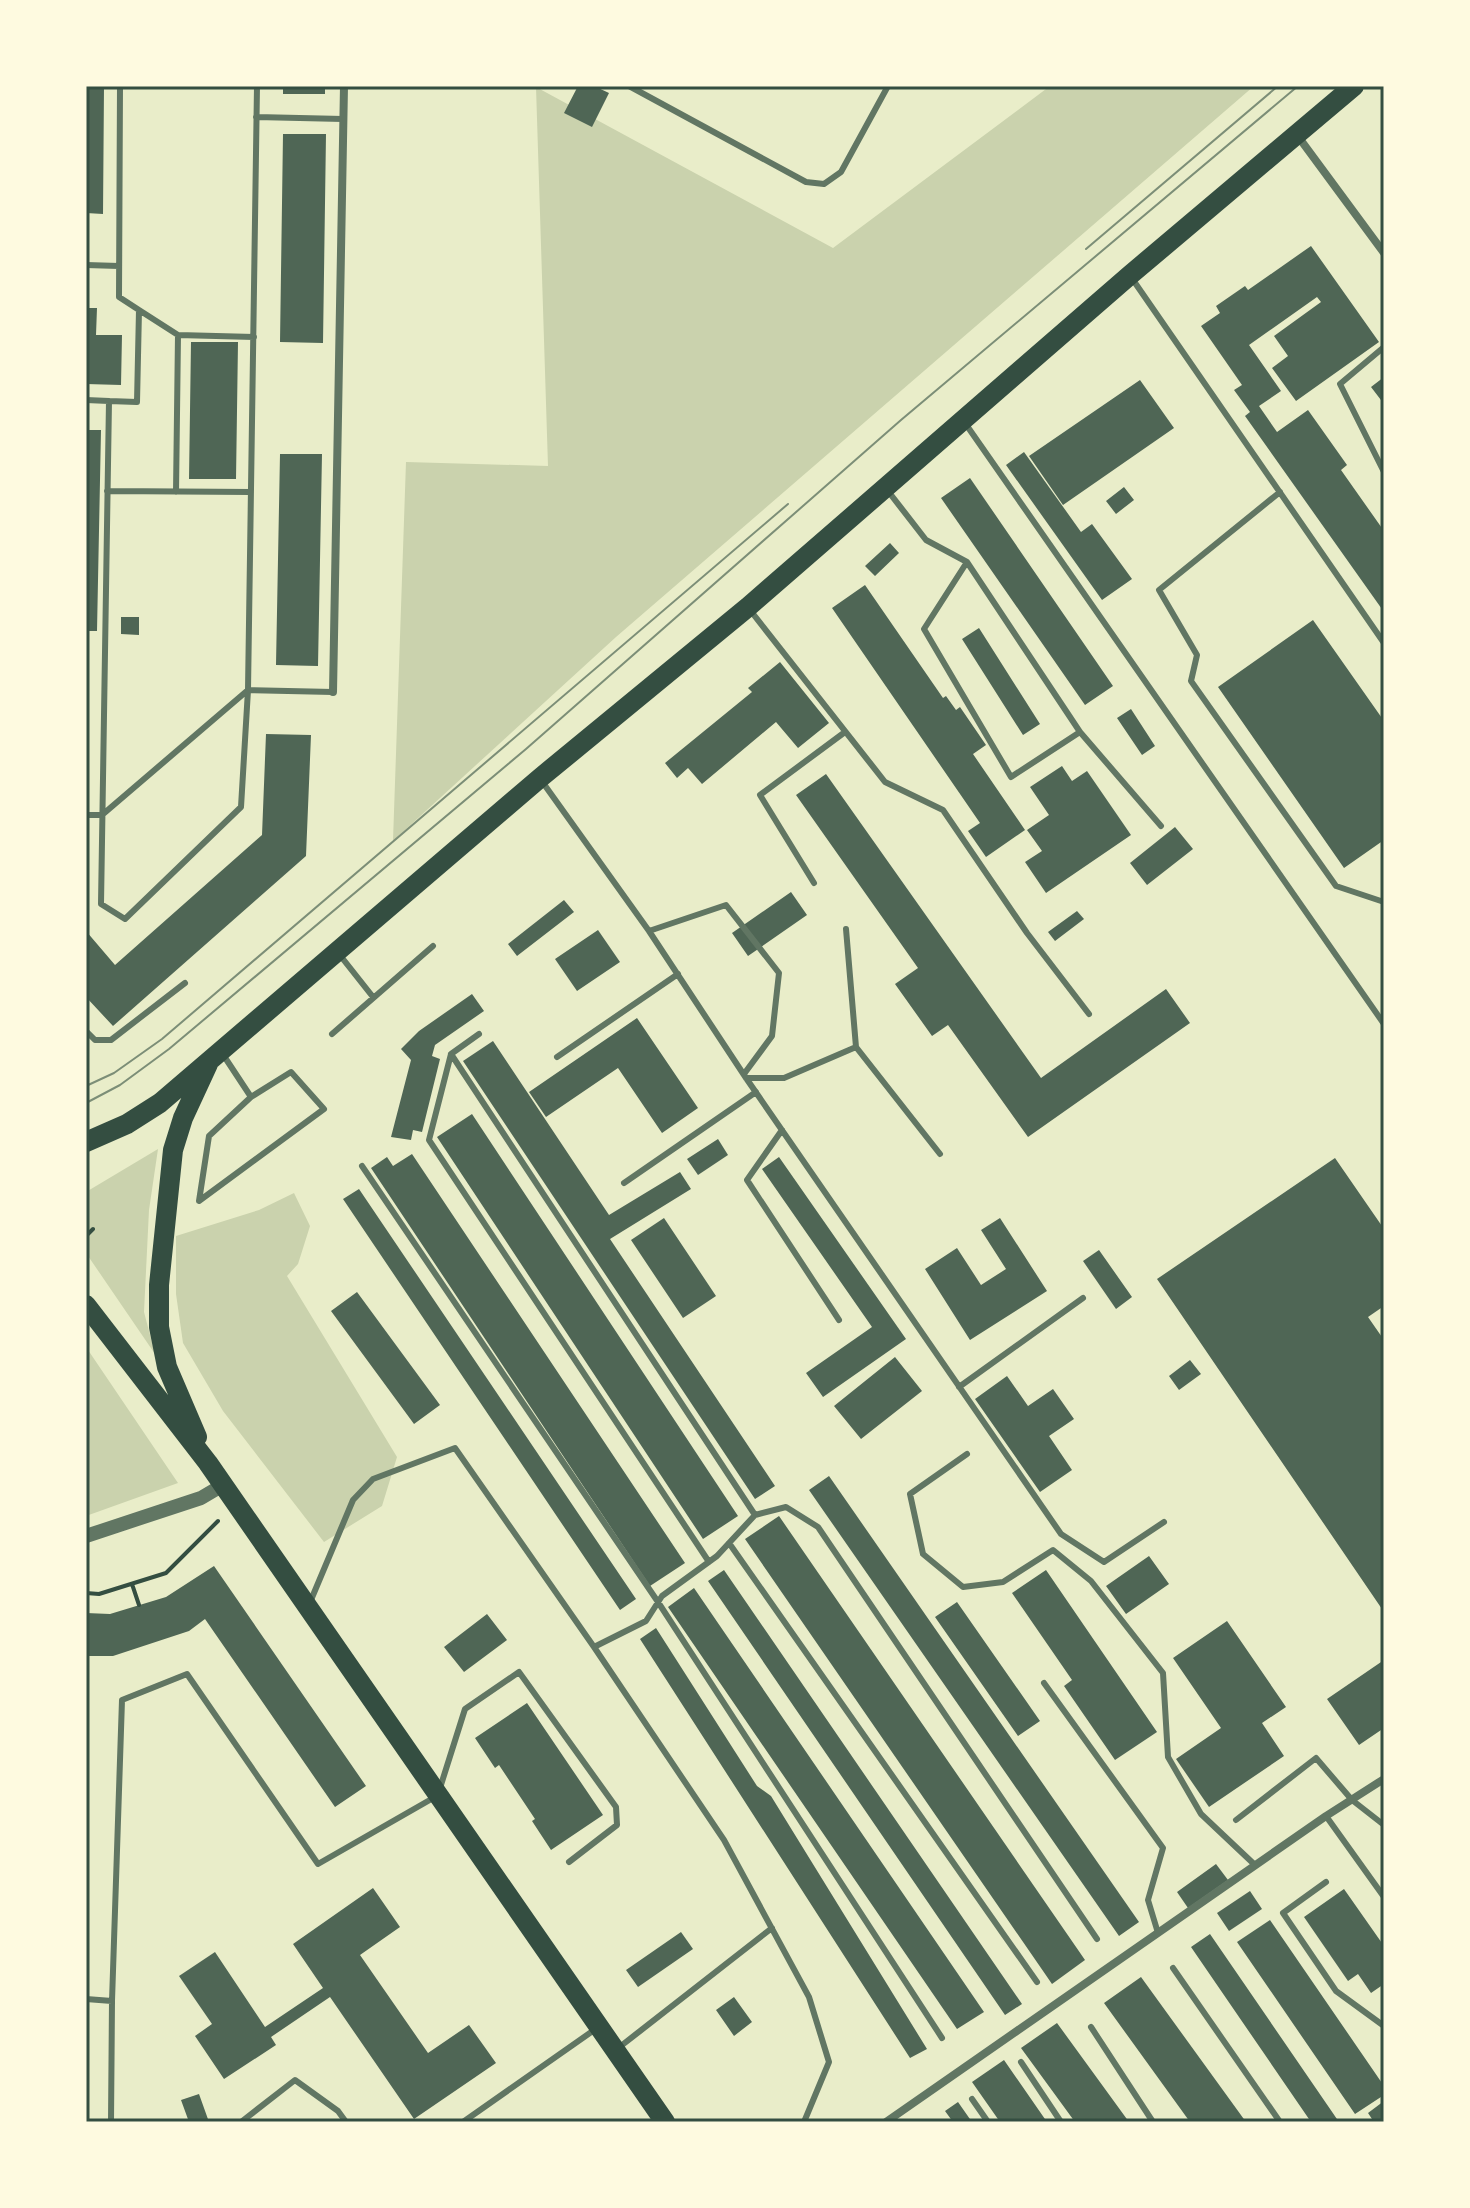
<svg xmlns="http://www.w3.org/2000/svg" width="1470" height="2208" viewBox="0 0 1470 2208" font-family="'Times New Roman',serif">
	<rect width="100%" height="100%" fill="#e9edc9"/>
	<!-- green -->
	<path fill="#cad2ad" d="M1050,86H1254L616,637L393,841L406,462L548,466L536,87L833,248Z
		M158,1149L149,1210L144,1312L155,1354L86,1253V1192Z
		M294,1193L310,1226L298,1264L287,1276L397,1457L382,1506L324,1542L223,1411L183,1343L176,1294V1236L259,1210Z
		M86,1347L178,1483L86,1516Z"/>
	<!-- building -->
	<path fill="#4f6655" d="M86,86H104L103,214L86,213Z
		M283,86H325V94H283Z
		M578,86H594L609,93L592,127L564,113Z
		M283,134H326L323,343L280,342Z
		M1311,246L1379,342L1296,401L1272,368L1288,356L1274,336L1321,302L1317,297L1249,345L1281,391L1259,406L1277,432L1308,410L1347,465L1341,470L1384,531V612L1245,416L1250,412L1234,390L1242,385L1201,326L1220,313L1216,306L1245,286L1248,290Z
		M86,308H97L96,335H122L121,385L86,384Z
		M191,342H238L236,479H189Z
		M1384,377V404L1371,387Z
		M1140,380L1174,428L1063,505L1029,456Z
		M86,430H101L97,631H86Z
		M1024,452L1081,532L1092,524L1132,579L1102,600L1006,465Z
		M280,454H322L318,666L276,665Z
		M970,478L1113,686L1085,705L941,498Z
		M1124,487L1134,500L1116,514L1106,501Z
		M890,543L899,553L875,576L865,566Z
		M865,585L943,698L946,696L956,710L960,707L986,745L973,754L1025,830L986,857L968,831L980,823L832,608Z
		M121,617H139V635L121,634Z
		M1313,620L1384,721V840L1344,868L1218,687Z
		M979,628L1040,724L1023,735L962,639Z
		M780,662L829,723L798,748L776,722L702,784L688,768L677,778L665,763L752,692L748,688Z
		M1131,709L1155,746L1142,755L1117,718Z
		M266,734L311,735L306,856L113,1026L86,997V931L115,965L262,835Z
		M1062,766L1072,781L1087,771L1131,835L1046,893L1025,862L1042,851L1027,830L1049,815L1030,787Z
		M826,774L1041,1078L1166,989L1190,1023L1028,1137L948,1025L932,1036L895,984L918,968L796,795Z
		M1175,827L1193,849L1147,885L1130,863Z
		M791,892L807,915L748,956L732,933Z
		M564,900L574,912L517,956L508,944Z
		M1077,911L1084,919L1055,941L1048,932Z
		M598,930L620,962L577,991L555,959Z
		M472,994L484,1011L435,1045L432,1056L440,1059L422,1132L413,1130L411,1140L391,1137L411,1060L401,1049L419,1031Z
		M637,1018L698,1108L662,1133L618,1068L546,1117L529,1092Z
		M493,1041L609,1215L680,1172L691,1189L610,1239L775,1486L755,1499L463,1061Z
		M472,1114L738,1516L703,1539L437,1137Z
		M718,1139L728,1155L698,1175L687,1159Z
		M412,1154L685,1563L650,1586L371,1168L387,1157L393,1166Z
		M779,1157L906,1339L823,1397L806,1373L872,1327L762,1169Z
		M1335,1158L1384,1229V1306L1368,1317L1384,1340V1612L1157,1279Z
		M359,1189L636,1599L620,1610L343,1199Z
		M664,1218L716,1296L683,1318L631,1240Z
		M1000,1218L1047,1291L970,1340L925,1269L957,1248L981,1285L1006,1269L981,1230Z
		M1099,1250L1132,1297L1116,1309L1083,1261Z
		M357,1292L440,1405L414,1424L331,1311Z
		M895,1357L922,1391L861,1439L834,1406Z
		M1190,1360L1201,1374L1179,1390L1169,1376Z
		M1007,1376L1028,1406L1053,1389L1074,1419L1049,1436L1072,1470L1040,1492L975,1399Z
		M829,1476L1139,1922L1119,1936L809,1490Z
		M779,1516L1085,1960L1052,1984L745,1539Z
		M1149,1556L1169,1584L1126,1614L1106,1586Z
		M214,1566L366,1786L335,1807L205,1619L189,1631L113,1656H86V1613L110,1614L166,1597Z
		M724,1570L1022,2004L1005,2015L708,1581Z
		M1046,1570L1157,1732L1115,1760L1064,1686L1072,1680L1012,1593Z
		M694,1588L984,2012L957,2029L668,1607Z
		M957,1602L1040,1721L1018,1736L935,1617Z
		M487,1614L507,1640L464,1672L444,1647Z
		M1227,1621L1286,1707L1262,1723L1284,1756L1209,1807L1176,1759L1221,1728L1173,1658Z
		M656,1628L757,1786L771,1796L927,2049L910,2058L640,1639Z
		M1384,1660V1728L1359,1745L1327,1699Z
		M527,1703L603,1815L551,1850L532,1821L535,1819L499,1765L495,1768L475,1738Z
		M1216,1864L1228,1880L1188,1908L1177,1892Z
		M373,1888L400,1927L360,1955L428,2053L469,2025L496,2063L414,2119L330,1997L271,2037L276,2045L224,2079L195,2036L212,2024L179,1976L215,1952L265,2027L323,1988L293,1944Z
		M1344,1889L1384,1946V1984L1371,1993L1358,1974L1348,1981L1304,1917Z
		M1250,1891L1262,1909L1229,1931L1217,1913Z
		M1270,1920L1384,2086V2095L1355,2114L1237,1942Z
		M681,1932L693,1949L638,1987L626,1970Z
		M1210,1934L1339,2122H1311L1191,1947Z
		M1141,1977L1246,2122H1190L1104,2003Z
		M734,1997L752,2022L734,2036L716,2010Z
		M1057,2023L1129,2122H1075L1021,2048Z
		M1004,2060L1047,2122H1000L972,2082Z
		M199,2094L209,2122H189L181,2100Z
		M1384,2101V2122H1374L1368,2113Z
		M958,2102L972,2122H953L945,2111Z"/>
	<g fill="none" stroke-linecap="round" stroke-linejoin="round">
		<!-- path -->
		<path stroke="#344e41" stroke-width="4" d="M86,1236L93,1229
			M132,1584L139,1605
			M86,1593L99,1594L166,1573L218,1521"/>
		<!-- service -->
		<path stroke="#617663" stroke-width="6" d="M120,86L119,297L139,310L137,402L109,401L101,904L125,919L241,807L248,690L257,86
			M629,86L806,182L824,184L841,172L888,86
			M256,117L343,119
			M86,265L119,266
			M1131,277L1384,643
			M139,310L178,335L254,337
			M1384,347L1340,384L1384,472
			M86,400L109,401
			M965,423L1384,1024
			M107,491L251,492
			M888,491L926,540L967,562L1080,732L1161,826
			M176,492L178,335
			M1280,492L1159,590L1197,655L1191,681L1336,886L1384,902
			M967,562L924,629L1011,777L1080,732
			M750,610L885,782L943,810L1027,933L1089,1014
			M541,780L649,931L746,1078L1061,1534L1104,1562L1164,1522
			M86,815H102L248,690L333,692
			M814,883L760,795L845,732
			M846,929L856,1047
			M649,931L726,905L779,973L772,1036L744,1074
			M339,954L373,997
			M86,1031L95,1040H111L185,983
			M332,1034L433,946
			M479,1034L451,1054L429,1140L709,1562
			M222,1053L251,1097L209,1136L199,1201L324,1109L291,1072L251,1097
			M451,1054L755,1515
			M557,1057L678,974
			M746,1078H784L856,1047L940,1154
			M782,1130L747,1180L839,1320
			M362,1166L658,1602L942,2038
			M624,1183L756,1092
			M959,1387L1083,1298
			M967,1454L910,1494L923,1554L963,1587L1003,1582L1053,1550L1091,1581L1163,1673L1168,1757L1201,1814L1255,1865
			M729,1543L1037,1982
			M311,1600L353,1500L373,1479L455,1448L594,1647L646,1621L662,1596L717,1556L755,1515L786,1507L818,1527L1097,1939
			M594,1647L724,1840L809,1997L829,2062L804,2122
			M1044,1683L1163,1848L1148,1900L1158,1933
			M440,1788L465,1709L519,1672L616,1807L617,1825L569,1862
			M1326,1816L1384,1897
			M1236,1820L1316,1758L1352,1800L1384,1825
			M1326,1882L1283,1913L1336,1991L1384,2026
			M1173,1968L1280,2122
			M86,1999L112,2001
			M1091,2027L1153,2122
			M617,2049L772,1928
			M1021,2062L1061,2122
			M972,2099L988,2122
			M111,2122L112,2001L122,1700L187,1674L318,1864L435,1797
			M241,2122L295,2080L338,2111L346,2122
			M463,2122L597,2028"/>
		<!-- minor -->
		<path stroke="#617663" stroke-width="8" d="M1297,135L1384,253
			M333,692L344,86
			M886,2122L1326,1816L1384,1779"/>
		<!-- tertiary -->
		<path stroke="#617663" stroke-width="14" d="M86,1536L201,1498L223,1485"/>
		<!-- primary -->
		<path stroke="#344e41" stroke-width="20" d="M86,1142L127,1124L160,1103L540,778L748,607L1130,275L1354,86
			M86,1305L208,1463L665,2122
			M197,1437L167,1367L159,1327V1285L173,1150L183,1118L208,1064"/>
		<!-- tram -->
		<path stroke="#7c8e77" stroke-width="2" d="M1086,249L1278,86
			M86,1086L114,1073L162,1039L788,504
			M86,1103L120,1085L169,1049L526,749L901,420L1298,86"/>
	</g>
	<!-- border -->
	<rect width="1470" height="2208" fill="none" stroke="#fefae0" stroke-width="176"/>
	<rect x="88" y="88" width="1294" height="2032" fill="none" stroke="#344e41" stroke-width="3"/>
</svg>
